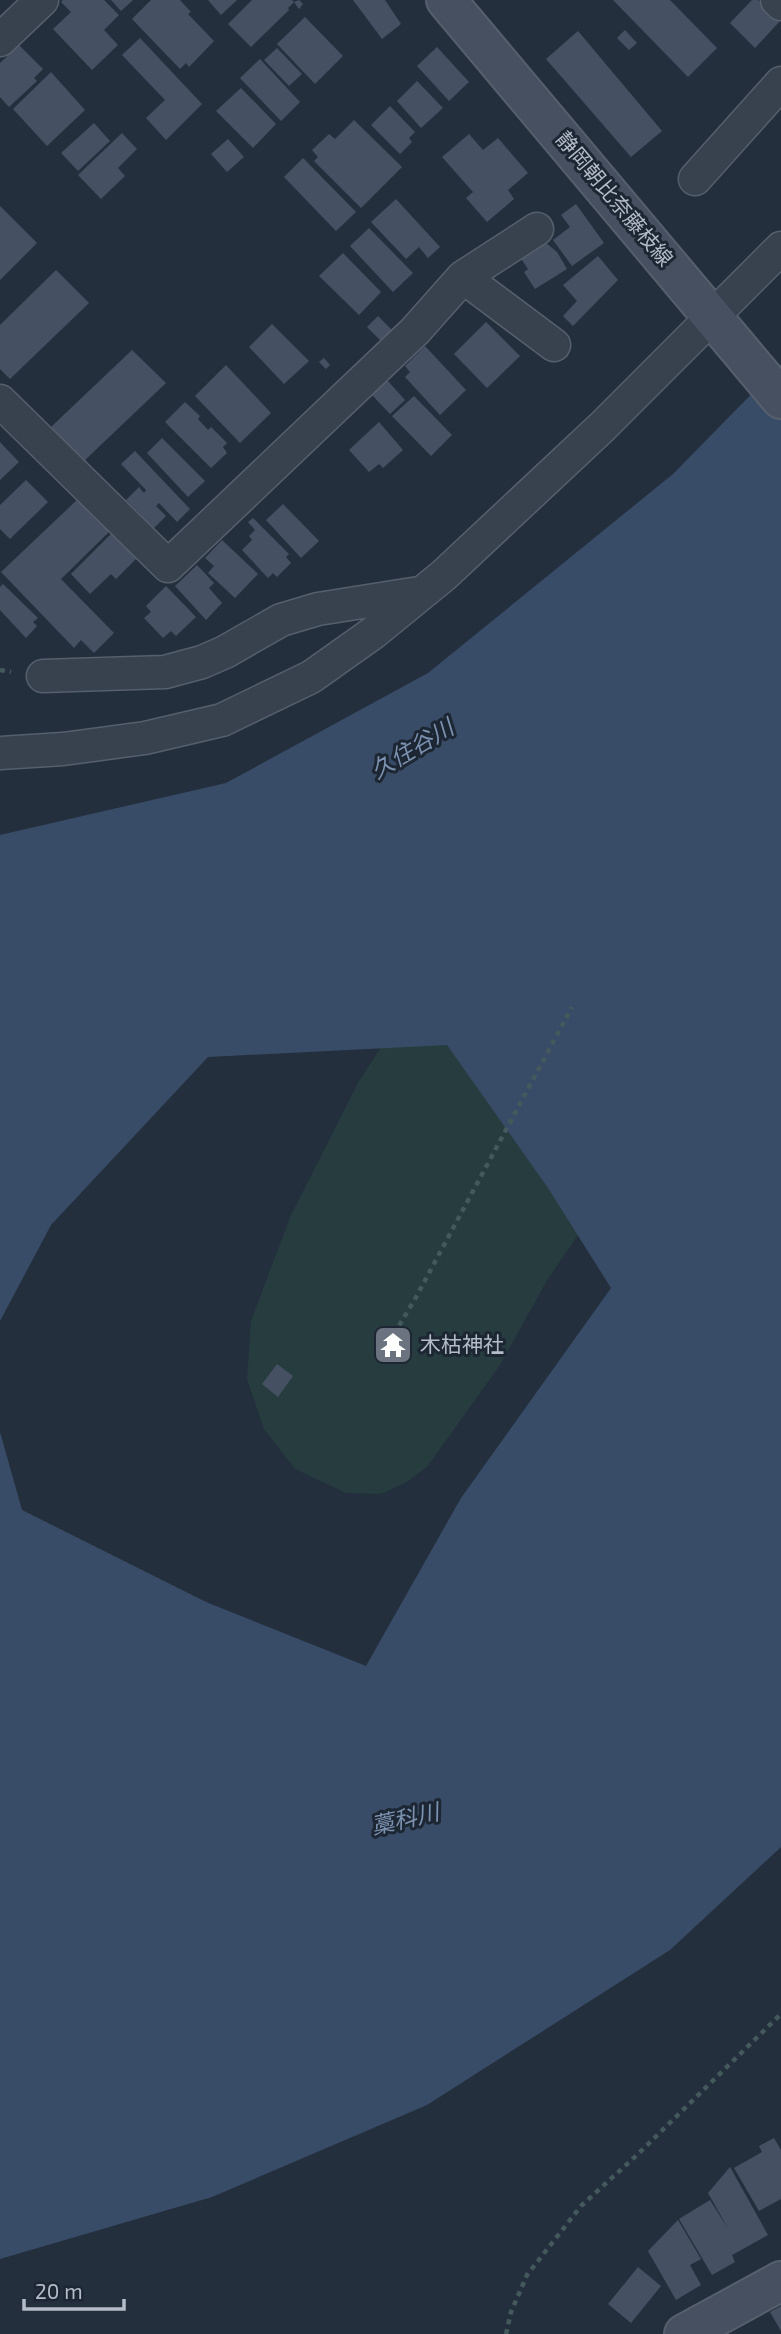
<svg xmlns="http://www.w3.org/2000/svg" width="781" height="2334" viewBox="0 0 781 2334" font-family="'Exo 2','Noto Sans JP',sans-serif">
	<rect width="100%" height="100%" fill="#242f3e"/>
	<!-- green -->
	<path fill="#263c3f" d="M424,1004L586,1223L546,1282L500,1365L427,1467L405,1483L381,1494L346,1493L295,1469L264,1429L247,1379L251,1321L291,1215L359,1081L392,1031Z"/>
	<!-- water -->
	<path fill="#394c67" d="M781,364V1847L670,1950L427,2105L212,2197L0,2259V1432L22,1510L206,1602L366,1666L461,1498L611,1288L548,1188L447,1045L208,1057L51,1225L0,1321V835L226,783L428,673L673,474Z"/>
	<!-- building -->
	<path fill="#455162" d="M63,0H104L119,15L104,30L118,45L92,70L53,29L71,12L61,2Z
		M111,0H133L121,11Z
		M151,0H180L191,12L188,14L214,41L189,67L186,63L180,69L132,19Z
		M208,0H237L221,15Z
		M252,0H292L294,2L299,0L303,4L299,9L294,2L288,8L289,10L251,47L228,24Z
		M353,0H385L401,24L382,39Z
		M613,0H670L717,48L688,77Z
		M752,0H758L780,21L755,48L730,23Z
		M305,17L343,56L315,84L277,44Z
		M625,30L637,43L629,50L617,38Z
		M578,31L662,131L631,157L546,59Z
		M140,38L202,104L166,140L146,118L165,100L122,55Z
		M19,45L43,69L34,78L37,81L9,107L0,97V63Z
		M437,47L469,82L449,101L417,66Z
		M277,48L302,74L289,86L264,60Z
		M260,59L300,102L281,121L240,78Z
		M51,72L85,110L47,146L13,109Z
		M417,81L443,108L421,128L397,101Z
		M241,88L276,124L253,148L216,111Z
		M390,106L415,132L409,138L412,142L400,154L371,125Z
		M354,120L402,167L361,208L314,161L318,157L312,150L329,134L335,139Z
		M94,123L110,141L78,171L61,153Z
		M122,133L137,149L118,168L125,176L101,199L78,175Z
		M469,134L483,150L498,138L528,173L508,190L514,199L487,222L466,198L473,192L442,157Z
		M228,139L244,157L227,172L211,154Z
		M303,158L356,212L336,231L284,177Z
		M396,199L440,247L428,258L419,247L406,259L371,222Z
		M576,204L604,243L572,266L553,240L570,227L561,215Z
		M0,206L37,243L0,280Z
		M369,228L413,273L393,292L350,246Z
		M545,242L557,252L567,269L535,289L524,272L528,269L520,257Z
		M343,253L381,292L359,315L319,276Z
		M598,256L618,280L573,326L563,316L577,301L563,285Z
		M56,270L89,303L10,379L0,369V325Z
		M378,316L393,331L382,342L367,327Z
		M486,322L520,356L487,388L454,354Z
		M272,324L309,361L284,384L249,347Z
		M425,346L466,390L440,415L405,377L410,372L405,366Z
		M132,350L166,383L84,461L51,427Z
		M324,358L330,365L326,369L319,362Z
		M226,365L271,413L240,443L195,396Z
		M387,380L405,400L390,414L372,395Z
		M414,396L452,435L431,456L392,416Z
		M185,402L200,416L198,419L208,430L211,427L227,443L223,447L227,453L211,468L165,422Z
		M379,422L403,450L383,468L379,464L369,472L349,450Z
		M162,438L205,481L188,497L147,453Z
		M0,442L19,462L0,480Z
		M135,451L190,509L177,522L159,503L156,506L166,516L154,528L126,500L139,487L144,493L146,490L121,464Z
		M26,480L48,502L10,539L0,529V505Z
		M78,499L109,532L61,579L114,633L94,653L81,640L74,648L1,572Z
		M283,504L319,541L301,558L266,520Z
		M253,518L289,554L286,557L291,563L277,577L273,573L268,578L242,550L252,540L249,536L255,530L248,522Z
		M114,531L139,556L116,579L111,574L90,594L71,574Z
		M222,540L258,574L235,598L208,573L214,566L205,558Z
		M197,565L214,583L209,588L222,603L206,620L175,586Z
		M3,584L38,618L33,622L37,626L26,638L0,610V587Z
		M166,586L196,617L176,636L171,631L163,638L144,618L151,612L146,606Z
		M277,1364L293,1376L278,1397L262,1384Z
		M774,2138L781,2150V2199L759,2211L734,2168L762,2152L759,2146Z
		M730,2167L768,2235L732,2255L735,2262L712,2275L679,2219L710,2200L729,2230L708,2193Z
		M678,2220L701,2259L690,2265L701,2285L676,2300L648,2251Z
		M638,2267L661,2286L631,2323L608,2304Z
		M781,2306V2331L770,2312Z"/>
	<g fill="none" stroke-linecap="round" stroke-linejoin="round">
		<defs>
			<path id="minor" d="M777,0L781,4
				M0,40L42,0
				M695,179L781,83
				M463,277L554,345
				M0,401L168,566L415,331L463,277L537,229
				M43,676L165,672L202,662L225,652L281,620L318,609L419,593
				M0,753L63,749L145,738L222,720L311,677L373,633L444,575L602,427L781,248"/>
			<path id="secondary" d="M446,0L781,399
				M684,2334L781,2281"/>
		</defs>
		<!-- minor casing -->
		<use href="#minor" stroke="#565f6c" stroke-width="35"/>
		<!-- secondary casing -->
		<use href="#secondary" stroke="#565f6c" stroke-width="42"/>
		<!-- path -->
		<path stroke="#44595c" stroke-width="4.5" stroke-dasharray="5 5" stroke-linecap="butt" d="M0,670L11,672
			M394,1334L415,1299L572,1007
			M506,2334L511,2312L527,2275L581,2206L637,2155L781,2014"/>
		<!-- minor -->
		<use href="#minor" stroke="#38414e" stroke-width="32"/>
		<!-- secondary -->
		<use href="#secondary" stroke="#465061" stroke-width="38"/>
	</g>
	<!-- icons -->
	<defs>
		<symbol id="temple-square" viewBox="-11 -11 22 22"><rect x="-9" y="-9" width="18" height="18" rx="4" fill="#6b7280" stroke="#1d2633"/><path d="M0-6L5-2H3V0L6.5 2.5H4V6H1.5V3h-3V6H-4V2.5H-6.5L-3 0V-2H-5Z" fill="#fff"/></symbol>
	</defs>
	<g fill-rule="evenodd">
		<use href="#temple-square" x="371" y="1323" width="44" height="44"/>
	</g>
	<g text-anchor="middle" stroke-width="6" stroke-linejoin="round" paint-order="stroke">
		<!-- street labels -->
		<g font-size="21" fill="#b4bcc9" stroke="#1d2633">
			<text transform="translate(614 199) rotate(50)" y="7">静岡朝比奈藤枝線</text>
		</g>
		<!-- poi labels -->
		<g font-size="21" fill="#b4bcc9" stroke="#1d2633" text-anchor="start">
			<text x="420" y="1352">木枯神社</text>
		</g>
		<!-- water labels -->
		<g font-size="23" font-style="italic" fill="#7c92b1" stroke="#1d2633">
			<text transform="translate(412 749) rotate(-31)" y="8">久住谷川</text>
			<text transform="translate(405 1819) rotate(-13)" y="8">藁科川</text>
		</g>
	</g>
	<!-- scale -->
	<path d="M24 2299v10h100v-10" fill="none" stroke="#b4bcc9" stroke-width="3.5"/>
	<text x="35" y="2299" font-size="21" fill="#b4bcc9" stroke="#1d2633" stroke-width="5" paint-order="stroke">20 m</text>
</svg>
